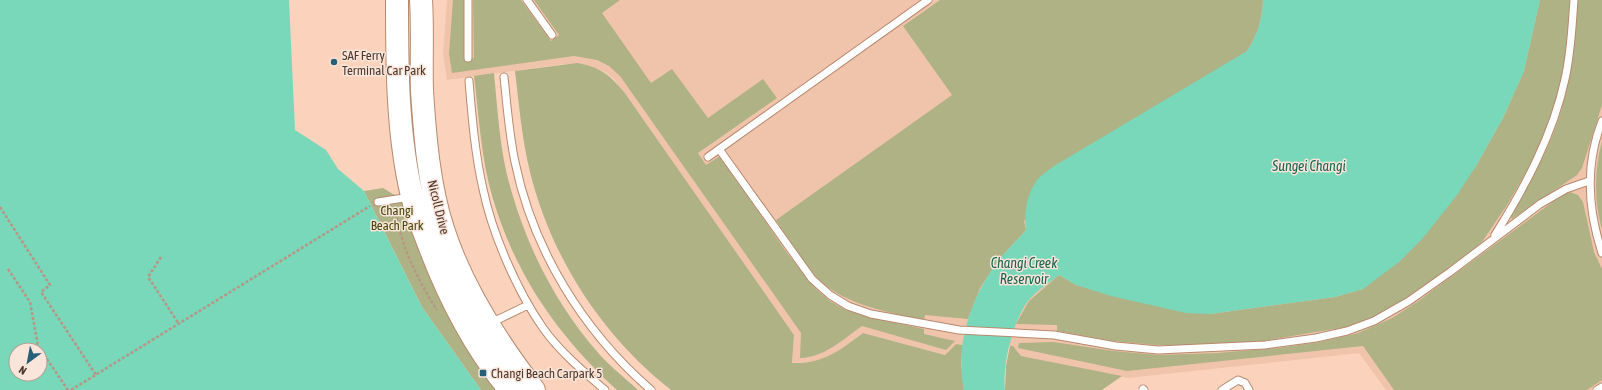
<svg xmlns="http://www.w3.org/2000/svg" width="1602" height="390" viewBox="0 0 1602 390" font-family="'Asap Condensed',sans-serif">
	<rect width="100%" height="100%" fill="#fbd3bc"/>
	<!-- built -->
	<path fill="#f0c4ab" d="M447,0H1602V390H1386L1359,353L1128,378L1021,356L1012,346L956,344L945,355L863,333L826,359L815,362L792,363L794,335L614,79L605,72L591,66L564,64L447,80L443,54Z"/>
	<!-- green -->
	<path fill="#afb285" d="M453,0H464V60L474,58L473,0H521L551,41L559,35L534,0H620L602,13L651,83L672,69L708,118L763,79L777,98L698,153L706,165L720,156L787,253L816,289L830,301L846,310L868,317L924,329V334L955,341L946,350L862,326C842,340 825,357 800,358L801,333L620,76L609,66L597,60L574,56L452,73L449,54Z
		M940,0H1263C1262,20 1258,34 1247,51L1024,221L1026,230L1001,257L980,288L968,319L925,315L924,321C884,310 838,305 811,271C798,255 787,237 776,220L952,95L903,26Z
		M1540,0H1571L1566,51L1558,99L1537,154L1507,205L1482,242L1468,254L1409,296L1374,318L1346,327L1263,341L1209,345H1156L1113,341L1057,331V325L1016,324L1029,301L1059,275L1076,285L1210,314L1335,297L1363,289L1476,166L1503,118L1524,71Z
		M1578,0H1602V105L1582,168L1577,175L1512,219L1510,215C1527,186 1545,158 1556,126C1571,86 1575,42 1578,0Z
		M577,63C600,67 609,74 624,92L794,335L792,363C824,364 838,351 863,333L945,355L956,344L963,345L961,362L964,390H671C602,336 551,257 530,172C522,139 519,105 515,71Z
		M494,73C498,114 500,155 512,193C529,252 559,309 600,355C611,367 625,378 638,390H617C558,336 516,276 493,199C481,159 479,117 474,76Z
		M1602,141V230C1594,201 1594,169 1602,141Z
		M383,188L411,205L444,296L482,373L500,390H481L422,307L364,191Z
		M1570,192L1578,195L1583,202L1594,252L1602,269V380L1587,390H1394L1363,346L1127,371L1018,348L1019,343L1054,342L1114,351L1158,355L1217,353L1278,348L1320,342L1358,333L1392,318L1417,302L1562,195Z
		M1010,346H1013L1021,356L1122,376L1102,390H1005L1006,366Z"/>
	<!-- water -->
	<path fill="#79d7ba" fill-rule="evenodd" d="M0,0H289L295,130L326,150L338,169L364,191L422,307L481,390H0ZM16,350H40V374H16Z
		M1263,0H1540L1524,71L1503,118L1476,166L1457,195L1423,238L1399,262L1363,289L1335,297L1210,314L1186,313L1111,296L1076,285L1059,275C1049,283 1036,291 1028,301C1013,321 1002,365 1005,390H964C954,344 972,294 1001,257C1009,248 1018,239 1026,230C1024,215 1026,198 1034,185C1037,177 1048,171 1054,166L1247,51C1258,34 1262,20 1263,0Z"/>
	<g fill="none" stroke-linecap="round" stroke-linejoin="round">
		<defs>
			<path id="lane" d="M527,0L552,35
				M468,58V0
				M504,77C507,105 509,134 515,162C533,250 583,331 651,390
				M469,81C472,117 475,154 483,189C492,233 517,291 543,328C560,352 583,371 605,390
				M1602,121C1585,164 1588,210 1602,253
				M719,149L812,279L830,295L848,306L871,314L959,330L1054,335L1116,346L1158,350L1265,345L1316,338L1347,331L1374,321L1409,301L1450,272L1540,204L1566,189L1589,181
				M708,157L928,0
				M378,202L410,197
				M1495,235C1525,187 1553,135 1565,79C1571,53 1572,26 1574,0
				M489,320L499,319L528,305
				M1143,389L1144,390
				M1222,390L1238,380L1245,383L1249,390
				M1597,390L1602,387"/>
			<path id="primary" d="M397,0C397,65 397,133 412,196C416,213 423,229 429,245C449,298 474,347 510,390
				M421,0C423,30 421,61 422,91C425,137 429,186 443,229C462,288 496,341 534,390"/>
		</defs>
		<!-- lane casing -->
		<use href="#lane" stroke="#b78a6f" stroke-width="9"/>
		<!-- primary casing -->
		<use href="#primary" stroke="#b78a6f" stroke-width="24"/>
		<!-- path -->
		<path stroke="#b69684" stroke-width="2.5" stroke-dasharray="3 2" stroke-linecap="butt" d="M0,207L50,285L41,292L96,375
			M395,208C400,244 417,279 437,310
			M161,257L148,277L179,324
			M8,269L30,302L38,346L68,390
			M71,390L370,206"/>
		<!-- lane -->
		<use href="#lane" stroke="#fff" stroke-width="7"/>
		<!-- primary -->
		<use href="#primary" stroke="#fff" stroke-width="22"/>
	</g>
	<!-- markers -->
	<g fill="#275f79" stroke="#f9e5da" stroke-width="1.5">
		<circle cx="334" cy="62" r="4"/>
		<rect x="479" y="369" width="8" height="8" rx="2"/>
	</g>
	<g text-anchor="middle" stroke-width="3" stroke-linejoin="round" paint-order="stroke">
		<!-- poi labels -->
		<g font-size="13" fill="#4c382d" stroke="#f9e5da" text-anchor="start">
			<text x="342" y="60">SAF Ferry<tspan x="342" dy="15">Terminal Car Park</tspan></text>
			<text x="491" y="378">Changi Beach Carpark 5</text>
		</g>
		<!-- street labels -->
		<g font-size="13" fill="#4c382d" stroke="#f9e5da">
			<text transform="translate(439 207) rotate(76)" y="5">Nicoll Drive</text>
		</g>
		<!-- park labels -->
		<g font-size="13" fill="#45470d" stroke="#f9e5da">
			<text x="397" y="215">Changi<tspan x="397" dy="15">Beach Park</tspan></text>
		</g>
		<!-- water labels -->
		<g font-size="14" font-style="italic" fill="#18624f" stroke="#f9e5da">
			<text x="1309" y="171">Sungei Changi</text>
			<text x="1024" y="268">Changi Creek<tspan x="1024" dy="16">Reservoir</tspan></text>
		</g>
	</g>
	<!-- north arrow -->
	<g transform="translate(28 362) rotate(212)"><circle r="19" fill="#f9e5da" stroke="#b4a095"/>
	<path d="M0-3L7 15L0 10L-7 15Z" fill="#275f79"/>
	<text y="-6" font-size="11" font-weight="bold" text-anchor="middle" fill="#4c382d">N</text>
	</g>
</svg>
